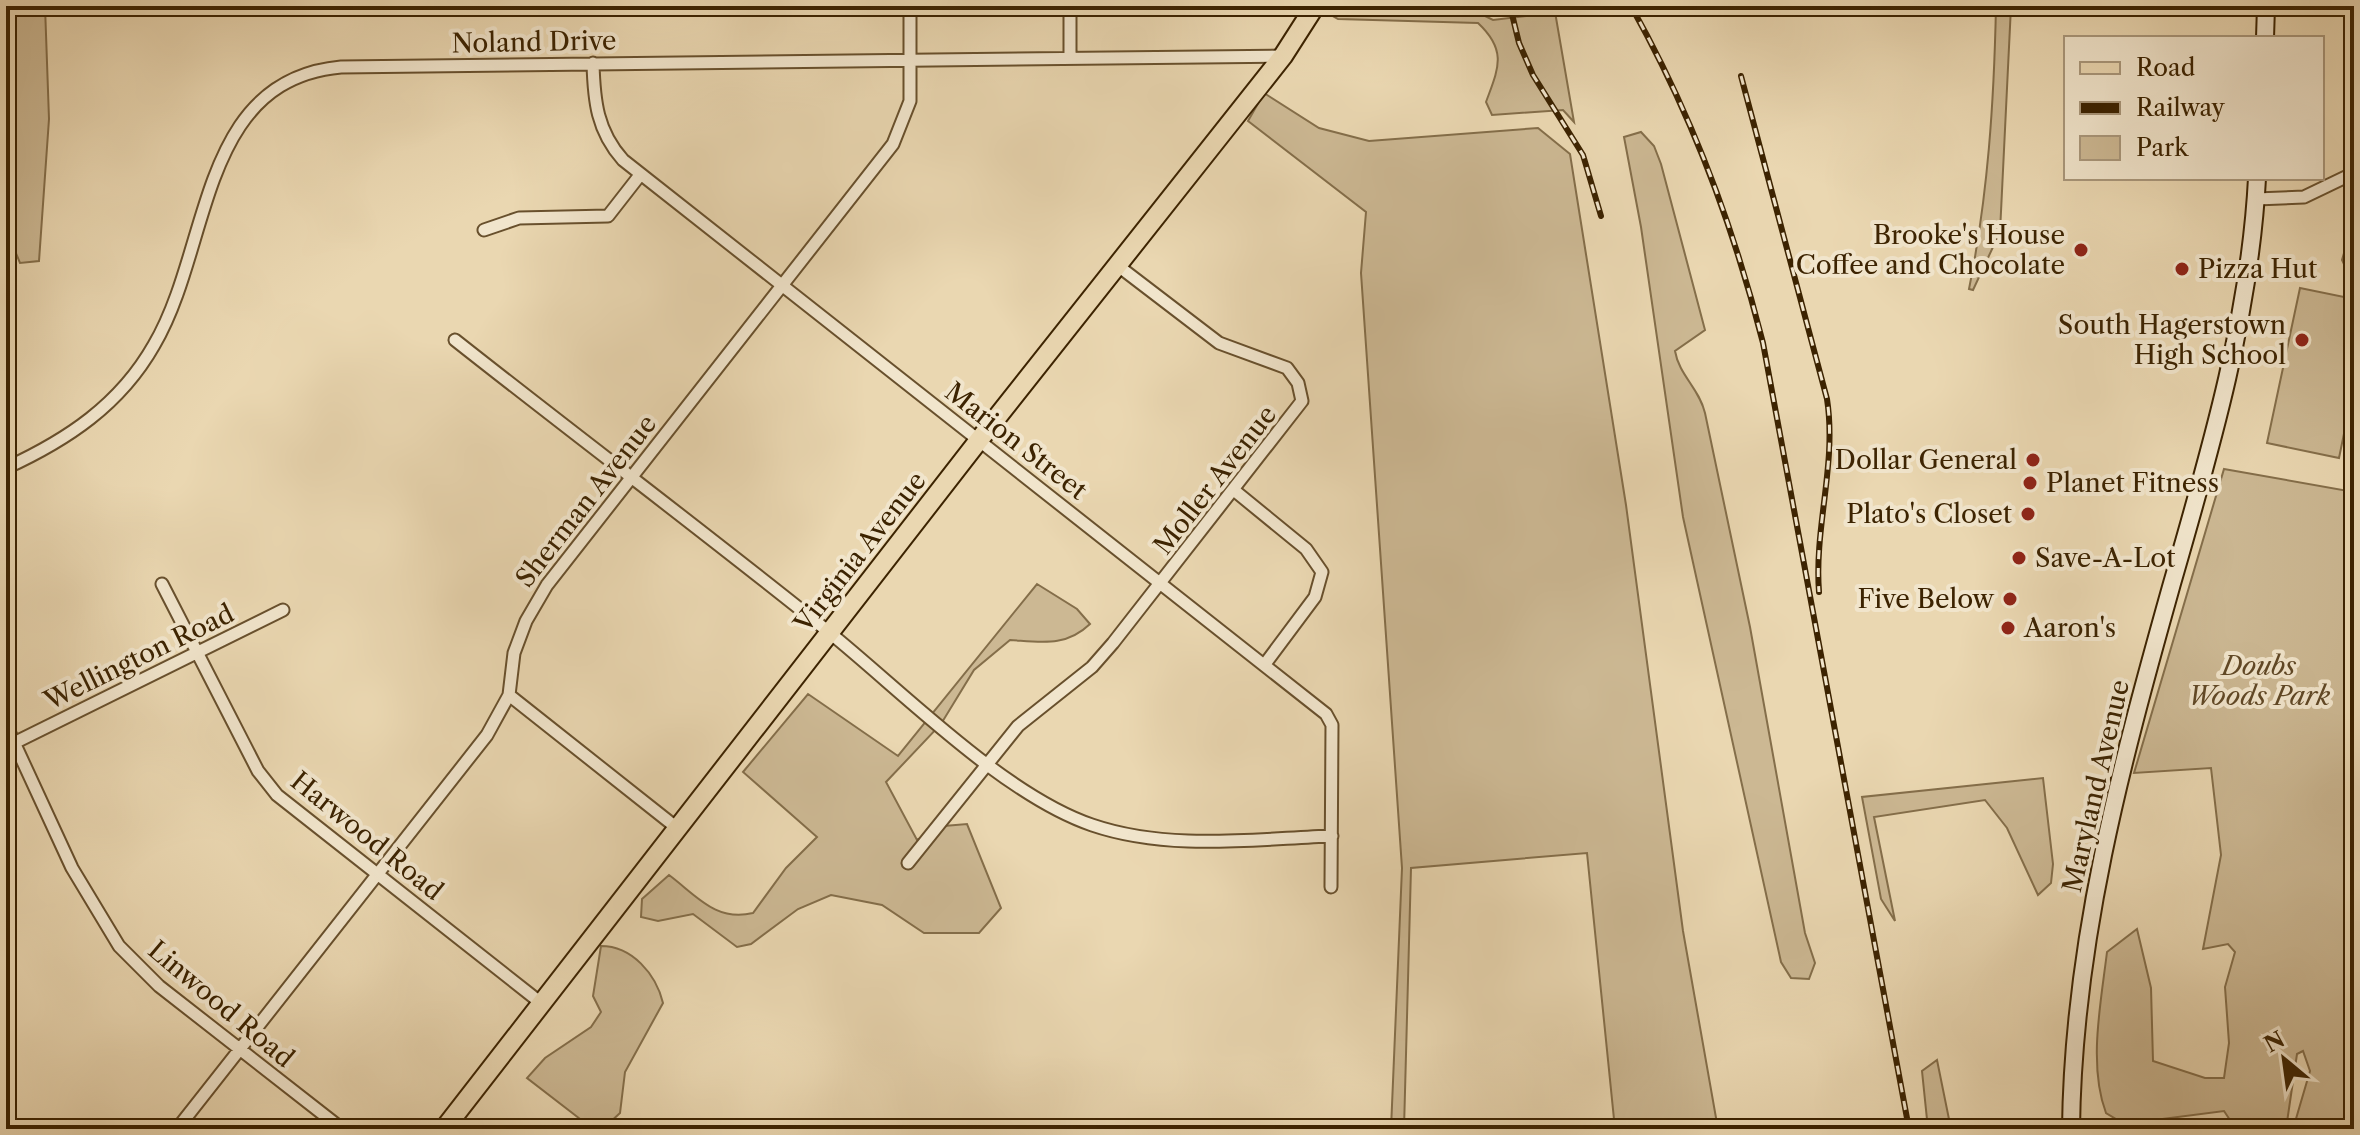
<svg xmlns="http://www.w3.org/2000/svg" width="2360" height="1135" viewBox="0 0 2360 1135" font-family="'Libre Caslon Text',serif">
	<rect width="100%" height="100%" fill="#ead7b1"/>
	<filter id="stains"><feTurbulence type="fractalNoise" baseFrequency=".0025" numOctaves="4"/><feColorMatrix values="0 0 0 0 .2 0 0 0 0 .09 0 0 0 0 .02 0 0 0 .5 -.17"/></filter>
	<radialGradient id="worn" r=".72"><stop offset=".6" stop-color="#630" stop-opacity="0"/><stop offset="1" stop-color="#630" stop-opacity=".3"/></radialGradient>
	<!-- green -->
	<path fill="#ccb893" stroke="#846e4a" stroke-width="2" d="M6,6H45L49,119L39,261L20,263L6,229Z
		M1328,6L1473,10L1493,20L1527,16L1525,6H1554L1574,122L1563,110L1492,115L1486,102C1498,69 1508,51 1478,23L1338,19L1331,15Z
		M1996,6H2011L2000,232L1973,290L1969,289C1988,195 1994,102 1996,6Z
		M1264,93L1319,128L1369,141L1538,128L1570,154L1626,505L1683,931L1718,1129H1615L1587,853L1411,868L1404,1129H1391L1402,868L1361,273L1366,212L1248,121Z
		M1641,132L1654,146L1661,164L1705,330L1675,351C1679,375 1699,388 1705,413L1750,627L1805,933L1815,963L1809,979L1791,978L1781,962L1683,517L1641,227L1624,137Z
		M2354,219V285L2342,260Z
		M2300,288L2354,299V385L2339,458L2267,443Z
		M2224,469L2354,492V1129H2293L2310,1071L2303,1051L2297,1054L2286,1129H2236L2224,1111L2139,1122H2121L2106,1113C2088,1065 2101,1002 2107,952L2137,929L2151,988L2153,1061L2205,1078H2224L2229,1043L2225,987L2235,952L2228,944L2203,949L2221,855L2211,768L2134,773Z
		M1037,584L1077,609L1090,624C1066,647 1042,642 1010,640L974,670L941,724L886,782L917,840L944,826L967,824L1001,908L979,933H924L882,905L831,895L798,909L751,944L737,947L693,914L658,921L641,917L642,899L669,875C697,896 716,922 753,913L786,868L817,837L743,772L808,694L898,756Z
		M2043,778L2053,864L2051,883L2038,895L2007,828L1985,800L1874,817L1895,921L1881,899L1862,797Z
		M601,946C632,946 656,974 663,1003L625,1072L620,1113L606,1126L593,1129L527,1078L545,1058L591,1027L601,1012L593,996Z
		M1937,1060L1951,1129H1928L1922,1071Z"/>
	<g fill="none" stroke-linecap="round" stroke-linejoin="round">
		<defs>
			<path id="street" d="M1070,6V58
				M593,63C594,101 597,131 623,160L1326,714L1332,725L1331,887
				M2256,199L2304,197L2354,173
				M484,230L519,218L608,216L640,175
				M455,340C579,438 707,534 830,633C904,693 1004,795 1092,825C1168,851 1253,839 1332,836
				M6,468C67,440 120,405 154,345C212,247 198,80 341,67L1283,56
				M1235,491L1306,549L1322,572L1315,597L1265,664
				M162,584L258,771L277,795L541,1003
				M509,695L677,828
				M6,725L72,868L119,946L159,986L342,1129
				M14,743L283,610
				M908,863L1018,726L1092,667L1113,643L1302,401L1298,383L1287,368L1219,343L1117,265
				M177,1129L487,735L509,695L514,653L526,621L547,585L893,144L910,101V6"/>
			<path id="secondary" d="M2265,38L2266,6
				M2071,1129C2073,943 2121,765 2171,587C2209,455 2250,317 2257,178"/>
			<path id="primary" d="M444,1129L979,440L1283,56L1315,6"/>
		</defs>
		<!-- street casing -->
		<use href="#street" stroke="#68502d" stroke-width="15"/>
		<!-- secondary casing -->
		<use href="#secondary" stroke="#3c2301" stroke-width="20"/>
		<!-- primary casing -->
		<use href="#primary" stroke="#3c2301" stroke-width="22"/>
		<!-- street -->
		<use href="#street" stroke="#f1e5cc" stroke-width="11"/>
		<!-- secondary -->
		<use href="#secondary" stroke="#f1e5cc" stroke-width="16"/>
		<!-- primary -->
		<use href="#primary" stroke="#ead7b1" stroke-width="18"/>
		<defs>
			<path id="rail" d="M1510,6L1519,43L1533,75L1583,155L1601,216
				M1631,6C1691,113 1733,224 1763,343L1909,1129
				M1741,76L1827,399C1837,464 1814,527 1819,592"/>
		</defs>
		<!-- rail casing -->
		<use href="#rail" stroke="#3c2301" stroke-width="6"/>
		<!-- rail -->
		<use href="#rail" stroke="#f1e5cc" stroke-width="3" stroke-dasharray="9" stroke-linecap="butt"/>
	</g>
	<!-- markers -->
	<g fill="#8f2418" stroke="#f1e5cc" stroke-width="3">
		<circle cx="2081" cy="250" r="8"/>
		<circle cx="2182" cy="269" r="8"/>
		<circle cx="2302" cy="340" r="8"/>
		<circle cx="2033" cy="460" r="8"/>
		<circle cx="2030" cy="483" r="8"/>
		<circle cx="2028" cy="514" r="8"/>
		<circle cx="2019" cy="558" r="8"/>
		<circle cx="2010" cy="599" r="8"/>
		<circle cx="2008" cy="628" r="8"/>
	</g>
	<g text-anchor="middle" stroke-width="8" stroke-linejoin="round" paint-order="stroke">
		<!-- street labels -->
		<g font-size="26" fill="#3c2301" stroke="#f1e5cc">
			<text transform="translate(534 42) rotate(-1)" y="9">Noland Drive</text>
			<text transform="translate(1016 441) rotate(38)" y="9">Marion Street</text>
			<text transform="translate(1215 480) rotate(-52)" y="9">Moller Avenue</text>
			<text transform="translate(586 501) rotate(-52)" y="9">Sherman Avenue</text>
			<text transform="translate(860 552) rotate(-52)" y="9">Virginia Avenue</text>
			<text transform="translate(139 657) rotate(-26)" y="9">Wellington Road</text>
			<text transform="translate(2096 786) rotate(-77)" y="9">Maryland Avenue</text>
			<text transform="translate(367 836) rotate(39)" y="9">Harwood Road</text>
			<text transform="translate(221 1004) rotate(40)" y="9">Linwood Road</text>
		</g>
		<!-- poi labels -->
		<g font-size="26" fill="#3c2301" stroke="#f1e5cc" text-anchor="end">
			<text x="2065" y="244">Brooke's House<tspan x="2065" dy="30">Coffee and Chocolate</tspan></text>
			<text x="2198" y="278" text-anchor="start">Pizza Hut</text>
			<text x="2286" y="334">South Hagerstown<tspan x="2286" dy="30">High School</tspan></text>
			<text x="2017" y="469">Dollar General</text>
			<text x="2046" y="492" text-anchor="start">Planet Fitness</text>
			<text x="2012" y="523">Plato's Closet</text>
			<text x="2035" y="567" text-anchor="start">Save-A-Lot</text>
			<text x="1994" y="608">Five Below</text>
			<text x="2024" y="637" text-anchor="start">Aaron's</text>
		</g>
		<!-- park labels -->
		<g font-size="26" font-style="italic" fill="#604826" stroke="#f1e5cc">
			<text x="2259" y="675">Doubs<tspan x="2259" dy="30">Woods Park</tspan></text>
		</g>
	</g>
	<!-- margin -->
	<rect width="2360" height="1135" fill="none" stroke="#ead7b1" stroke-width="32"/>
	<rect x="8" y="8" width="2344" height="1119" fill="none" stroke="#3c2301" stroke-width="4"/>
	<rect x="16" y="16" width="2328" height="1103" fill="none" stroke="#3c2301" stroke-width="2"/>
	<!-- legend -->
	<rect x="2064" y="36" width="260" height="144" fill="#f1e5cc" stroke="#a9977b" stroke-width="2"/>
	<rect x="2080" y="62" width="40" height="12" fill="#ead7b1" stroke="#a9977b" stroke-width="2"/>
	<text x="2136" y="76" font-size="24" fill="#3c2301">Road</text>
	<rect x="2080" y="102" width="40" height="12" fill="#3c2301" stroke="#a9977b" stroke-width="2"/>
	<text x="2136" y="116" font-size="24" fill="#3c2301">Railway</text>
	<rect x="2080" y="136" width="40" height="24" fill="#ccb893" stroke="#a9977b" stroke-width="2"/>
	<text x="2136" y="156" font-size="24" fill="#3c2301">Park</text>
	<!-- north arrow -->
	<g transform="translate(2284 1059) rotate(331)" stroke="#f1e5cc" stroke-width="6" paint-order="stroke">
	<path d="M0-6L14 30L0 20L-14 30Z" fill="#3c2301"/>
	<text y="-12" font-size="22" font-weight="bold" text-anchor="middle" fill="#3c2301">N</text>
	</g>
	<rect width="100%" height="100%" filter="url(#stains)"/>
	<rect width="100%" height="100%" fill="url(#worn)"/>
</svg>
